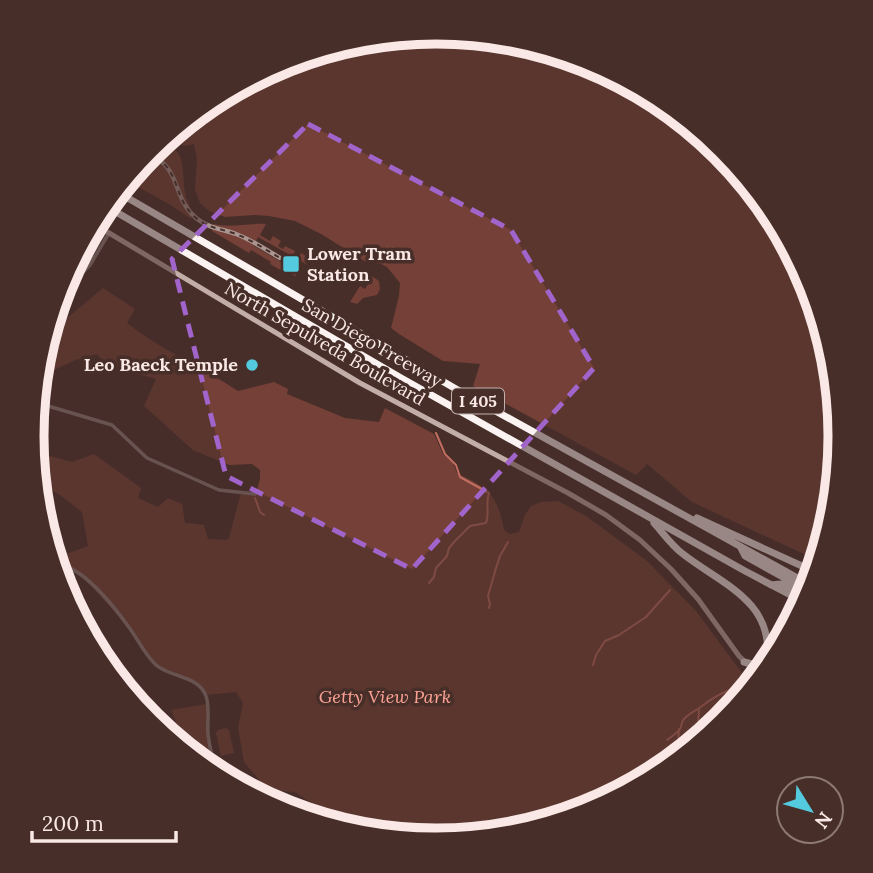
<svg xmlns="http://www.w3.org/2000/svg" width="873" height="873" viewBox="0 0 873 873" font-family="Lora,serif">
	<rect width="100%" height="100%" fill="#472e29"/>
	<!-- green -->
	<path fill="#744037" d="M437,32L592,62L723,150L811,282L841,437L818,553L804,554L692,502L647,464L636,475L473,386L480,364L443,361L399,334L391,328L399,296L400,283L387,267L381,264L366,262L321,234L295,221L269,216L255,215L225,217L209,211L200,203L195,189L197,159L194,144L184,146L170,136L282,62Z
		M161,143C190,149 180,175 186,197C189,206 192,208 191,219L169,204L129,182L150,150Z
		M213,224C231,228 248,223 266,224L260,235L270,241L273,236L281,241L278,246L283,249L285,246L295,251L293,255L298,258L301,253L309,258L306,264L258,237L254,246L298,272L295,276L284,269L282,271L270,264L271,262L251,250L249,253L212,231Z
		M360,274L373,277L379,281L380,289L377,295L363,298L357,304L350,302L360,286L365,289L368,284L355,277Z
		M103,288L135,309L127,323C161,350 202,367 238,391L274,382L288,389L287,394L345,418L379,422L385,408L434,434L443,454L453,463L457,473C488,489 497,493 504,530L510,534L519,532L525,515L531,506L541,502L558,501L586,516L647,561L696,611L742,673L751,681L723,723L591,811L436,841L341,823L295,792L268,790L244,762L238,728L243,703L236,692L205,695L200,687L155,664L129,627L81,575L56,561V558L88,546L82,512L60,495L41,484L35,452L72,462L94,454L141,488L138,498L158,507L168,498L182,504L185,523L204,525L208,539L227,540L229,538L241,493L256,494L260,479V470L252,464L229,465L193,450L144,406L156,379L128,371L121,372L105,364L97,354L75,360L50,372L45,371L53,330Z
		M207,704L208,735L214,766L155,726L176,722L171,710Z
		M226,728L229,730L234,753L221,756L216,733L218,730Z"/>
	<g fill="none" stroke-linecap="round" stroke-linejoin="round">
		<!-- stream -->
		<path stroke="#c16e60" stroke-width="2" d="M255,498L260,512L264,515
			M429,583L434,577L436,568L447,556L449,548L455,541L470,526L486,523C490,513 485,504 489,493L460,477L456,465L445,454L436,433
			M489,608L490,604L488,596L496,568L500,556L508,542
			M593,665L596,655L605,641L619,635L646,617L670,590
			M667,740C671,737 677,733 680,729C682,726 681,722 684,719C689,713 696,711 702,706C713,697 725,691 740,686
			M697,740L699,710
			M674,755L678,743L679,729"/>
		<!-- street -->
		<path stroke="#90827f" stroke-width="3.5" d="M60,296L90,265L109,233
			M38,403L112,425L147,458L219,490L255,494
			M56,561C64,565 73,569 80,574C98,587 115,608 128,626C138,639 144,654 156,665C171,678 198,675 206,696C210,707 207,722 208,734C209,744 212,755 214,766"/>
		<!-- secondary -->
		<path stroke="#c3ada9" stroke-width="5" d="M99,227L360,383L568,493L606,515L640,540L671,569L698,599L739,656L756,673"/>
		<!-- highway -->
		<path stroke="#faf3f2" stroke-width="7" d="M121,194L456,389L812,586
			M111,209L401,378L745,571L804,602
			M697,518L815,572
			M654,523C663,533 672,546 683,554C720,583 773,601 767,657
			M741,548L745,556L810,592
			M771,585L781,584L807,597
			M744,662L752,664L766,659"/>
		<defs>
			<path id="rail" d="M148,153C183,169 171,197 196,218C208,228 222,229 236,234C252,240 266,250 280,258"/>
		</defs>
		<!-- rail casing -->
		<use href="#rail" stroke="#aa9591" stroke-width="4.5"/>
		<!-- rail -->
		<use href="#rail" stroke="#472e29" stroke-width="2" stroke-dasharray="5" stroke-linecap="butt"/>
	</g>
	<!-- marked area -->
	<path d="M0 0H873V873H0ZM308,124L511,230L594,368L412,569L226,476L172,259Z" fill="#472e29" fill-opacity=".55" fill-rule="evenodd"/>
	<path fill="none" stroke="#a164ca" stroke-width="5" stroke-dasharray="14 9" stroke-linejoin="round" d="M308,124L511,230L594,368L412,569L226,476L172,259Z"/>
	<!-- markers -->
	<g fill="#54cade" stroke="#472e29" stroke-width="2.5">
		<rect x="282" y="255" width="18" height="18" rx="3.5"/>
		<circle cx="252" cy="365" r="7"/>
	</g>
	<g text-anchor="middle" stroke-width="7" stroke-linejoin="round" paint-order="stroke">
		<!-- shield labels -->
		<rect fill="#472e29" stroke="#c4b0ad" stroke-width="2" x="452" y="388.5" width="52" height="25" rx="5"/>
		<g font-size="16" font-weight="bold" fill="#f9e8e5">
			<text x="478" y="407">I 405</text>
		</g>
		<!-- poi labels -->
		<g font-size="18" font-weight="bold" fill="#f9e8e5" stroke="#472e29" text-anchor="start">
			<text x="307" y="260">Lower Tram<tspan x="307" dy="21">Station</tspan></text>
			<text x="238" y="371" text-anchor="end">Leo Baeck Temple</text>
		</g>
		<!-- street labels -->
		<g font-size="18" fill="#f9e8e5" stroke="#472e29">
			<text transform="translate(372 343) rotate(30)" y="6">San Diego Freeway</text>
			<text transform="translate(325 344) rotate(30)" y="6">North Sepulveda Boulevard</text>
		</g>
		<!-- park labels -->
		<g font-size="18" font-style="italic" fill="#fea394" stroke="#472e29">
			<text x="385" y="703">Getty View Park</text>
		</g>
	</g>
	<!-- crop -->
	<path d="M0 0H873V873H0ZM44 436a392 392 0 1 1 784 0a392 392 0 1 1-784 0Z" fill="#472e29" fill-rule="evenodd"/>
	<path fill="none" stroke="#f9e8e5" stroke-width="9" d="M44 436a392 392 0 1 1 784 0a392 392 0 1 1-784 0Z"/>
	<!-- north arrow -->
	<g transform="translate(810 810) rotate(127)"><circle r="33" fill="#472e29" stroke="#8e7874" stroke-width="2"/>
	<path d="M0-5L12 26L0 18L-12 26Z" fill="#54cade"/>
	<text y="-10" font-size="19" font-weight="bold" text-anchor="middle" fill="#f9e8e5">N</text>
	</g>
	<!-- scale -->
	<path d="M32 831v10h144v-10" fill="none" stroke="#f9e8e5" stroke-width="3.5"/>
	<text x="42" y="831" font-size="21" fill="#f9e8e5" stroke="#472e29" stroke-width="5" paint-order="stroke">200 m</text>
</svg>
